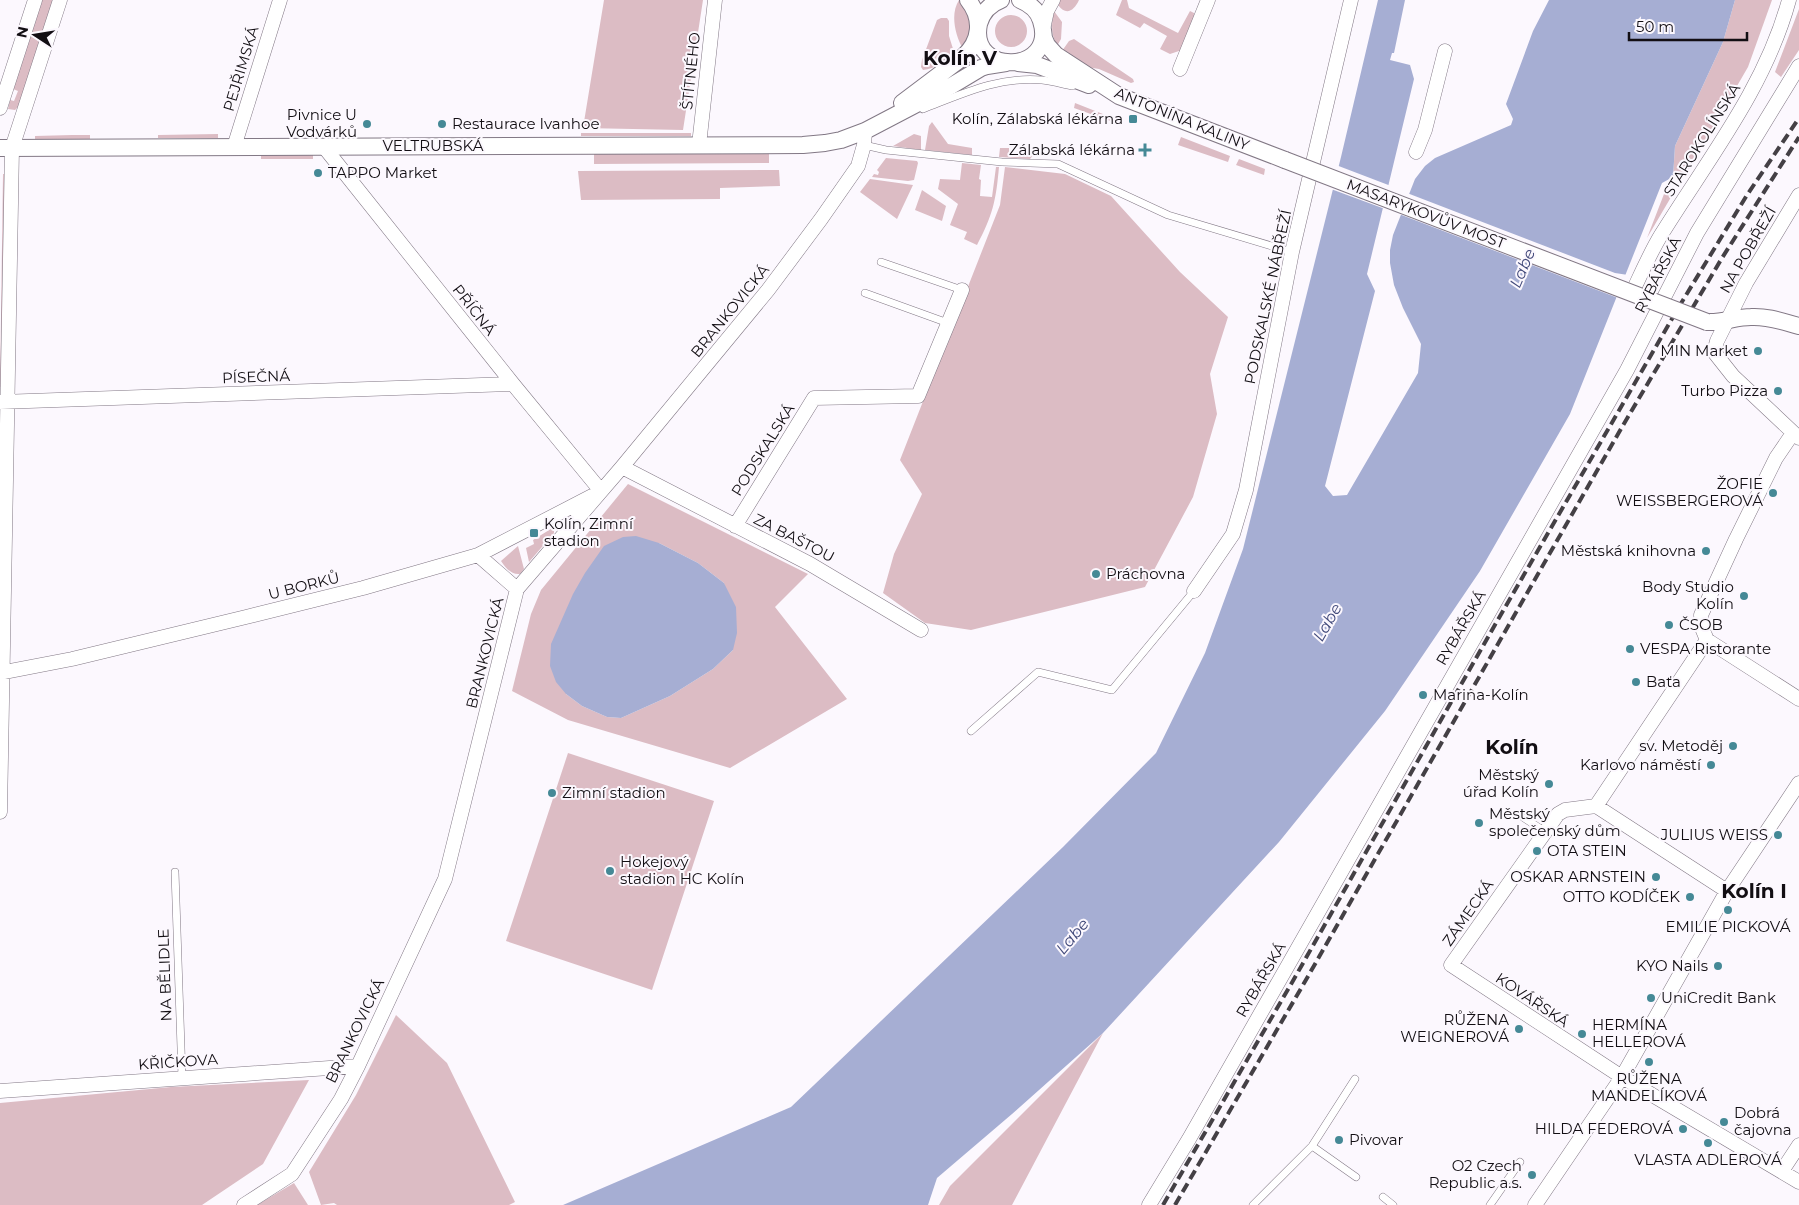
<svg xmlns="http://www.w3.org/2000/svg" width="1799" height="1205" viewBox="0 0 1799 1205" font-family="Montserrat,sans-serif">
	<rect width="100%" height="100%" fill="#fcf8fe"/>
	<!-- green -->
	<path fill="#dcbcc4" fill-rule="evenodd" d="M42,0H54L20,105L15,110L8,109L10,100L14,101L18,91L13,89Z
		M604,0H703L683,130L583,128Z
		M959,0H962C975,18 971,30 963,49C955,35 950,14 959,0Z
		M1060,0H1079C1074,11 1066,16 1058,5Z
		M1122,0H1127L1129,8L1178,33L1190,11L1194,13L1195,21L1182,50L1170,54L1160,49L1167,36L1144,23L1140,28L1116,15Z
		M1735,0H1772L1748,67L1689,169L1673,177L1675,146L1723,42Z
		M1799,9V50L1781,77L1775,72Z
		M1054,11L1062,22L1061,39L1057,46C1051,34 1051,24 1054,11Z
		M995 31a16 16 0 1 1 32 0a16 16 0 1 1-32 0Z
		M941,18H947L949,21V36L954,52C946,61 935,69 923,70L921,67L922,60L937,20Z
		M1074,39L1133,79L1134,82L1131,83L1099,69L1087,67L1062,51L1069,41Z
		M1075,103L1113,118V122L1074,108Z
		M932,122L948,144L972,148V155L925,150L929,126Z
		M581,133H691V136H581Z
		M218,134V138H158V135Z
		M914,134L921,136V150L893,146Z
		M72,135H90V139H35V136Z
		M1181,137L1230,156L1228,162L1178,145Z
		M1000,148H1009V155L1012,157L1034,154L1030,159L999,157Z
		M594,154H769V163L594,164Z
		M261,155H313V159H261Z
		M886,158L917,161L918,163L914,180L908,181L872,177L874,174L878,175L879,172L877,170Z
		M1239,159L1265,169L1264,175L1236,165Z
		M962,163L981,165L979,179L981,180L980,196L992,197L996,167H999C996,200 993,215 977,245L964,239L967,232L950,225L958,204L938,189L940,179L960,180Z
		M1005,167L1065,174L1111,196L1180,272L1228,317L1210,374L1217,414L1193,497L1145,587L971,630L925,623L883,593L894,554L922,494L900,460L1000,205Z
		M779,170L780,186L720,188V199L581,200L578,171Z
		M3,174H7L3,387H0Z
		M870,179L913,185L897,219L860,192Z
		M1669,187L1673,189L1674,192L1647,238L1664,194Z
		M922,190L946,206L942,221L915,210Z
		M628,484L808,574L775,607L847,699L730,768L568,720L512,691L531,614L541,590ZM659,543L698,563L724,583L733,650L713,669L670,696L621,718L607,717L582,706L566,694Z
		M554,527V533L529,562L526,548L534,544L533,540Z
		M518,546L524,569L520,574C511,575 506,568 501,561Z
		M568,753L714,801L652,990L506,941Z
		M396,1015L447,1063L515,1202L509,1205H337L334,1203L321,1205L309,1172L356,1095Z
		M1103,1033L1012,1205H939L950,1186Z
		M309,1080L263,1164L202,1205H0V1103L171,1087Z
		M294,1183L308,1205H257Z"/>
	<!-- water -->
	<path fill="#a6aed3" d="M1378,0H1405L1394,53H1392L1390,60L1410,65L1414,79L1367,274L1375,291L1325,486L1333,496L1347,495L1418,373L1421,344L1403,308L1394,285L1390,263V250L1393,235L1415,179L1425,166L1435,158L1511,125L1513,119L1506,104L1533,31L1549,0H1735L1723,42L1675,146L1673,177L1662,183L1570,414L1480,571L1385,711L1279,842L1103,1033L1012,1114L937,1178L928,1205H563L791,1107L1063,847L1156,753L1205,653L1243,549L1341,157Z
		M636,536L659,543L698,563L724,583L736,607L737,633L733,650L713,669L670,696L621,718L607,717L582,706L566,694L556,682L550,666L551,644L573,594L585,573L604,546L623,537Z"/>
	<!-- pier -->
	<path fill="#fcf8fe" d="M1336,165L1391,186L1385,209L1331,189Z
		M1407,193L1615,273L1628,275L1618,298L1399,214Z"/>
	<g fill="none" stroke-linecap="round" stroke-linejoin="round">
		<defs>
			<path id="service" d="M923,109C962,94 999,76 1042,80C1052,81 1062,84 1072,86
				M864,145L886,150L1002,162L1058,164L1168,215L1292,252
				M881,262L962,290
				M865,293L948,323
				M971,731L1038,672L1112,690L1194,591
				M1524,818L1546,832
				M175,872L182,1077
				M1312,1146L1356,1177
				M1383,1197L1393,1205
				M1253,1205L1312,1146L1355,1079
				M1490,1205L1520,1162"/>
			<path id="minor" d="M1043,29L1047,11L1053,0
				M1180,69L1208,0
				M0,108L35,0
				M699,145L715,0
				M234,147L280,0
				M324,147L513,384L601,491
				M1416,152L1425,130L1445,51
				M1799,195L1746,283L1717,341L1714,352L1733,376L1799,438
				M1632,293C1641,274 1650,253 1661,235C1708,159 1765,88 1789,0
				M0,402L513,384
				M622,467L810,564L921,630
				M735,526L814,398L918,396L962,290
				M478,555L517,589
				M1194,591L1233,534L1246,490L1292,252L1351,0
				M1707,640L1596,806L1727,891
				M1707,640L1702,628L1701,615L1736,539L1776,458L1793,433
				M1707,640L1799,699
				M0,673L72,659L246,617L363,588L478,555L594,495
				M1596,806L1565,810L1558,814L1451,965L1622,1077L1799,1182
				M0,812L12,148L60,0
				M0,1091L358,1066
				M1782,1171L1799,1145
				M244,1205L292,1174L341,1099L358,1066L445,879L517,589L622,467L768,290L821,219L858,166L864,145L865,131
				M1149,1205L1189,1139L1627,370L1697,233L1799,66
				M1535,1205L1622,1077L1727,891L1799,783"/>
			<path id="tertiary" d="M1001,0C990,4 982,13 979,24C968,77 1058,74 1041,21C1038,10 1030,4 1020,0
				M1043,30L1044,38L1047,45L1056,55L1119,96L1285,160
				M1018,63L1037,65L1089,85
				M902,103L963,57C981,41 983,19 968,0
				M0,148L803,145L825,143L841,140L865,131L951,86L981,68L987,66L1006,63
				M1707,322C1722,323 1736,317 1751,317C1768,316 1784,322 1799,326"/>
		</defs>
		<!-- service casing -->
		<use href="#service" stroke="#827885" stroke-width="8"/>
		<!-- minor casing -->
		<use href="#minor" stroke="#827885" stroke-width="15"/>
		<!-- tertiary casing -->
		<use href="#tertiary" stroke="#827885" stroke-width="18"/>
		<!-- service -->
		<use href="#service" stroke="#fff" stroke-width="7"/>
		<!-- minor -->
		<use href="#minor" stroke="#fff" stroke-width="14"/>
		<!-- tertiary -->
		<use href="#tertiary" stroke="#fff" stroke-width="16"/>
		<!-- rail -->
		<path stroke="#444045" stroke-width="4" stroke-dasharray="10 5" stroke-linecap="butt" d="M1163,1205L1294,979L1496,623L1680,305L1747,195L1799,118
			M1175,1205L1303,985L1622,427L1722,258L1799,137"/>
		<defs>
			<path id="tertiary-bridge" d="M1285,160L1707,322"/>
		</defs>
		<!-- tertiary-bridge casing -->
		<use href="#tertiary-bridge" stroke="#827885" stroke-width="18" stroke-linecap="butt"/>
		<!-- tertiary-bridge -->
		<use href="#tertiary-bridge" stroke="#fff" stroke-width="16"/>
	</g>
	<!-- markers -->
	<g fill="#458996" stroke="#fcf8fe" stroke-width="2">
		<rect x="1128" y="114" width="10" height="10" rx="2.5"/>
		<circle cx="367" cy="124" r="5"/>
		<circle cx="442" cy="124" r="5"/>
		<path d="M1142.5 142.5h5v5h5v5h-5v5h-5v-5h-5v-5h5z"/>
		<circle cx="318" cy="173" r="5"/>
		<circle cx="1758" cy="351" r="5"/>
		<circle cx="1778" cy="391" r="5"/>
		<circle cx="1773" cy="493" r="5"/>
		<rect x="529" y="528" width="10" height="10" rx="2.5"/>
		<circle cx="1706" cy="551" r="5"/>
		<circle cx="1096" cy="574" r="5"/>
		<circle cx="1744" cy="596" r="5"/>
		<circle cx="1669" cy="625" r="5"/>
		<circle cx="1630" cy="649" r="5"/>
		<circle cx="1636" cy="682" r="5"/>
		<circle cx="1423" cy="695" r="5"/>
		<circle cx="1733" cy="746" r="5"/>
		<circle cx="1711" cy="765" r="5"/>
		<circle cx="1549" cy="784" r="5"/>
		<circle cx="552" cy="793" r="5"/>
		<circle cx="1479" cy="823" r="5"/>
		<circle cx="1778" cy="835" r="5"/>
		<circle cx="1537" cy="851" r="5"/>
		<circle cx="610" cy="871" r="5"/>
		<circle cx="1656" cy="877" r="5"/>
		<circle cx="1690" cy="897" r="5"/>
		<circle cx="1728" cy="910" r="5"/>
		<circle cx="1718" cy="966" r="5"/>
		<circle cx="1651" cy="998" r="5"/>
		<circle cx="1519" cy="1029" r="5"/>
		<circle cx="1582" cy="1034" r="5"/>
		<circle cx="1649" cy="1062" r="5"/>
		<circle cx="1724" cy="1122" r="5"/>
		<circle cx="1683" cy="1129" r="5"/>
		<circle cx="1339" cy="1140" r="5"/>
		<circle cx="1708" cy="1143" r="5"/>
		<circle cx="1532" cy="1175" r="5"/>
	</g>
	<g text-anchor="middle" stroke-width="4" stroke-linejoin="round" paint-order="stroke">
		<!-- street labels -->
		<g font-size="15" fill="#120e13" stroke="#fcf8fe">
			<text transform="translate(241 69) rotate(-73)" y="5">PEJŘIMSKÁ</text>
			<text transform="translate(691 71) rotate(-84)" y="5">ŠTÍTNÉHO</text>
			<text transform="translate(1182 119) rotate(22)" y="5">ANTONÍNA KALINY</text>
			<text transform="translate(1702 140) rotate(-58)" y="5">STAROKOLÍNSKÁ</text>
			<text x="433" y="151">VELTRUBSKÁ</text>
			<text transform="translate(1426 214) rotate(21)" y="5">MASARYKOVŮV MOST</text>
			<text transform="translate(1748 250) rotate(-60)" y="5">NA POBŘEŽÍ</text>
			<text transform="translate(1658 275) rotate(-63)" y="5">RYBÁŘSKÁ</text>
			<text transform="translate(1268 297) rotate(-78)" y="5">PODSKALSKÉ NÁBŘEŽÍ</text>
			<text transform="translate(474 310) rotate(52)" y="5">PŘÍČNÁ</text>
			<text transform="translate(730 311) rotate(-51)" y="5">BRANKOVICKÁ</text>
			<text transform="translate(256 377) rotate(-2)" y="5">PÍSEČNÁ</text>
			<text transform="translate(763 450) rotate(-58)" y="5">PODSKALSKÁ</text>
			<text transform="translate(794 538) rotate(27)" y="5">ZA BAŠTOU</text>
			<text transform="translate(304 586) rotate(-14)" y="5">U BORKŮ</text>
			<text transform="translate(1461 628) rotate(-60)" y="5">RYBÁŘSKÁ</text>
			<text transform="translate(485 653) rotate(-76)" y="5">BRANKOVICKÁ</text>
			<text transform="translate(1468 913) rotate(-55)" y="5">ZÁMECKÁ</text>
			<text transform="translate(165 975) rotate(-92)" y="5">NA BĚLIDLE</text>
			<text transform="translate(1261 980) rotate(-60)" y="5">RYBÁŘSKÁ</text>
			<text transform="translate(1532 1000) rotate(34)" y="5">KOVÁŘSKÁ</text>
			<text transform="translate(355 1031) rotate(-64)" y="5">BRANKOVICKÁ</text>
			<text transform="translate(178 1062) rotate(-4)" y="5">KŘIČKOVA</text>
		</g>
		<!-- poi labels -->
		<g font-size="15" fill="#120e13" stroke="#fcf8fe" text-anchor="end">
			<text x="357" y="120">Pivnice U<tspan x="357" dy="17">Vodvárků</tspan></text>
			<text x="1123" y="124">Kolín, Zálabská lékárna</text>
			<text x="452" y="129" text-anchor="start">Restaurace Ivanhoe</text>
			<text x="1135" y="155">Zálabská lékárna</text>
			<text x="328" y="178" text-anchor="start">TAPPO Market</text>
			<text x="1748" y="356">MIN Market</text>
			<text x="1768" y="396">Turbo Pizza</text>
			<text x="1763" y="489">ŽOFIE<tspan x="1763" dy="17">WEISSBERGEROVÁ</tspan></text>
			<text x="544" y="529" text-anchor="start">Kolín, Zimní<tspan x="544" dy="17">stadion</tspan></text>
			<text x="1696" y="556">Městská knihovna</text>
			<text x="1106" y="579" text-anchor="start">Práchovna</text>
			<text x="1734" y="592">Body Studio<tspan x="1734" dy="17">Kolín</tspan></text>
			<text x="1679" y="630" text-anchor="start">ČSOB</text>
			<text x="1640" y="654" text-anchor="start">VESPA Ristorante</text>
			<text x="1646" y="687" text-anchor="start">Baťa</text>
			<text x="1433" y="700" text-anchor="start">Marina-Kolín</text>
			<text x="1723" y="751">sv. Metoděj</text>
			<text x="1701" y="770">Karlovo náměstí</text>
			<text x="1539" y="780">Městský<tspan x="1539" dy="17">úřad Kolín</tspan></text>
			<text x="562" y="798" text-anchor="start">Zimní stadion</text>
			<text x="1489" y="819" text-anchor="start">Městský<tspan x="1489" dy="17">společenský dům</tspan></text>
			<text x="1768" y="840">JULIUS WEISS</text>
			<text x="1547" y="856" text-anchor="start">OTA STEIN</text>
			<text x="620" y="867" text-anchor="start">Hokejový<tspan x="620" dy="17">stadion HC Kolín</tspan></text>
			<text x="1646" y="882">OSKAR ARNSTEIN</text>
			<text x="1680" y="902">OTTO KODÍČEK</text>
			<text x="1728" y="932" text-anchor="middle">EMILIE PICKOVÁ</text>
			<text x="1708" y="971">KYO Nails</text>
			<text x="1661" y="1003" text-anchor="start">UniCredit Bank</text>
			<text x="1509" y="1025">RŮŽENA<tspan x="1509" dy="17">WEIGNEROVÁ</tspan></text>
			<text x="1592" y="1030" text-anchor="start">HERMÍNA<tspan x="1592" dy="17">HELLEROVÁ</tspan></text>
			<text x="1649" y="1084" text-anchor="middle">RŮŽENA<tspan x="1649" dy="17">MANDELÍKOVÁ</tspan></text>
			<text x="1734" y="1118" text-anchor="start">Dobrá<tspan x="1734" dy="17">čajovna</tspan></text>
			<text x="1673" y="1134">HILDA FEDEROVÁ</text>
			<text x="1349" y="1145" text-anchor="start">Pivovar</text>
			<text x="1708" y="1165" text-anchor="middle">VLASTA ADLEROVÁ</text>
			<text x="1522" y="1171">O2 Czech<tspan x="1522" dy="17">Republic a.s.</tspan></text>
		</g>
		<!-- water labels -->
		<g font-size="16" font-style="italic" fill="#41497a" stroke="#fcf8fe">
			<text transform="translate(1522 268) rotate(-67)" y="6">Labe</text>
			<text transform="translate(1327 622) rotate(-60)" y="6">Labe</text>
			<text transform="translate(1072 936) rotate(-50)" y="6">Labe</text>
		</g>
		<!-- district labels -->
		<g font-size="20" font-weight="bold" fill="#120e13" stroke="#fcf8fe">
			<text x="960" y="65">Kolín V</text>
			<text x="1512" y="754">Kolín</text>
			<text x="1754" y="898">Kolín I</text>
		</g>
	</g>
	<!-- north arrow -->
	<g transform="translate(35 35) rotate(282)" stroke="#fcf8fe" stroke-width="4" paint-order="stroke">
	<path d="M0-4L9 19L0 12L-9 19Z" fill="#120e13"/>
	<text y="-8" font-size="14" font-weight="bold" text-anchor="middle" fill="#120e13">N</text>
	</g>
	<!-- scale -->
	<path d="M1629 32v8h118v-8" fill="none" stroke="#120e13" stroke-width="2.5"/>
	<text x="1636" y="32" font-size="15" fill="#120e13" stroke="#fcf8fe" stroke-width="4" paint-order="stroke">50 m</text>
</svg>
